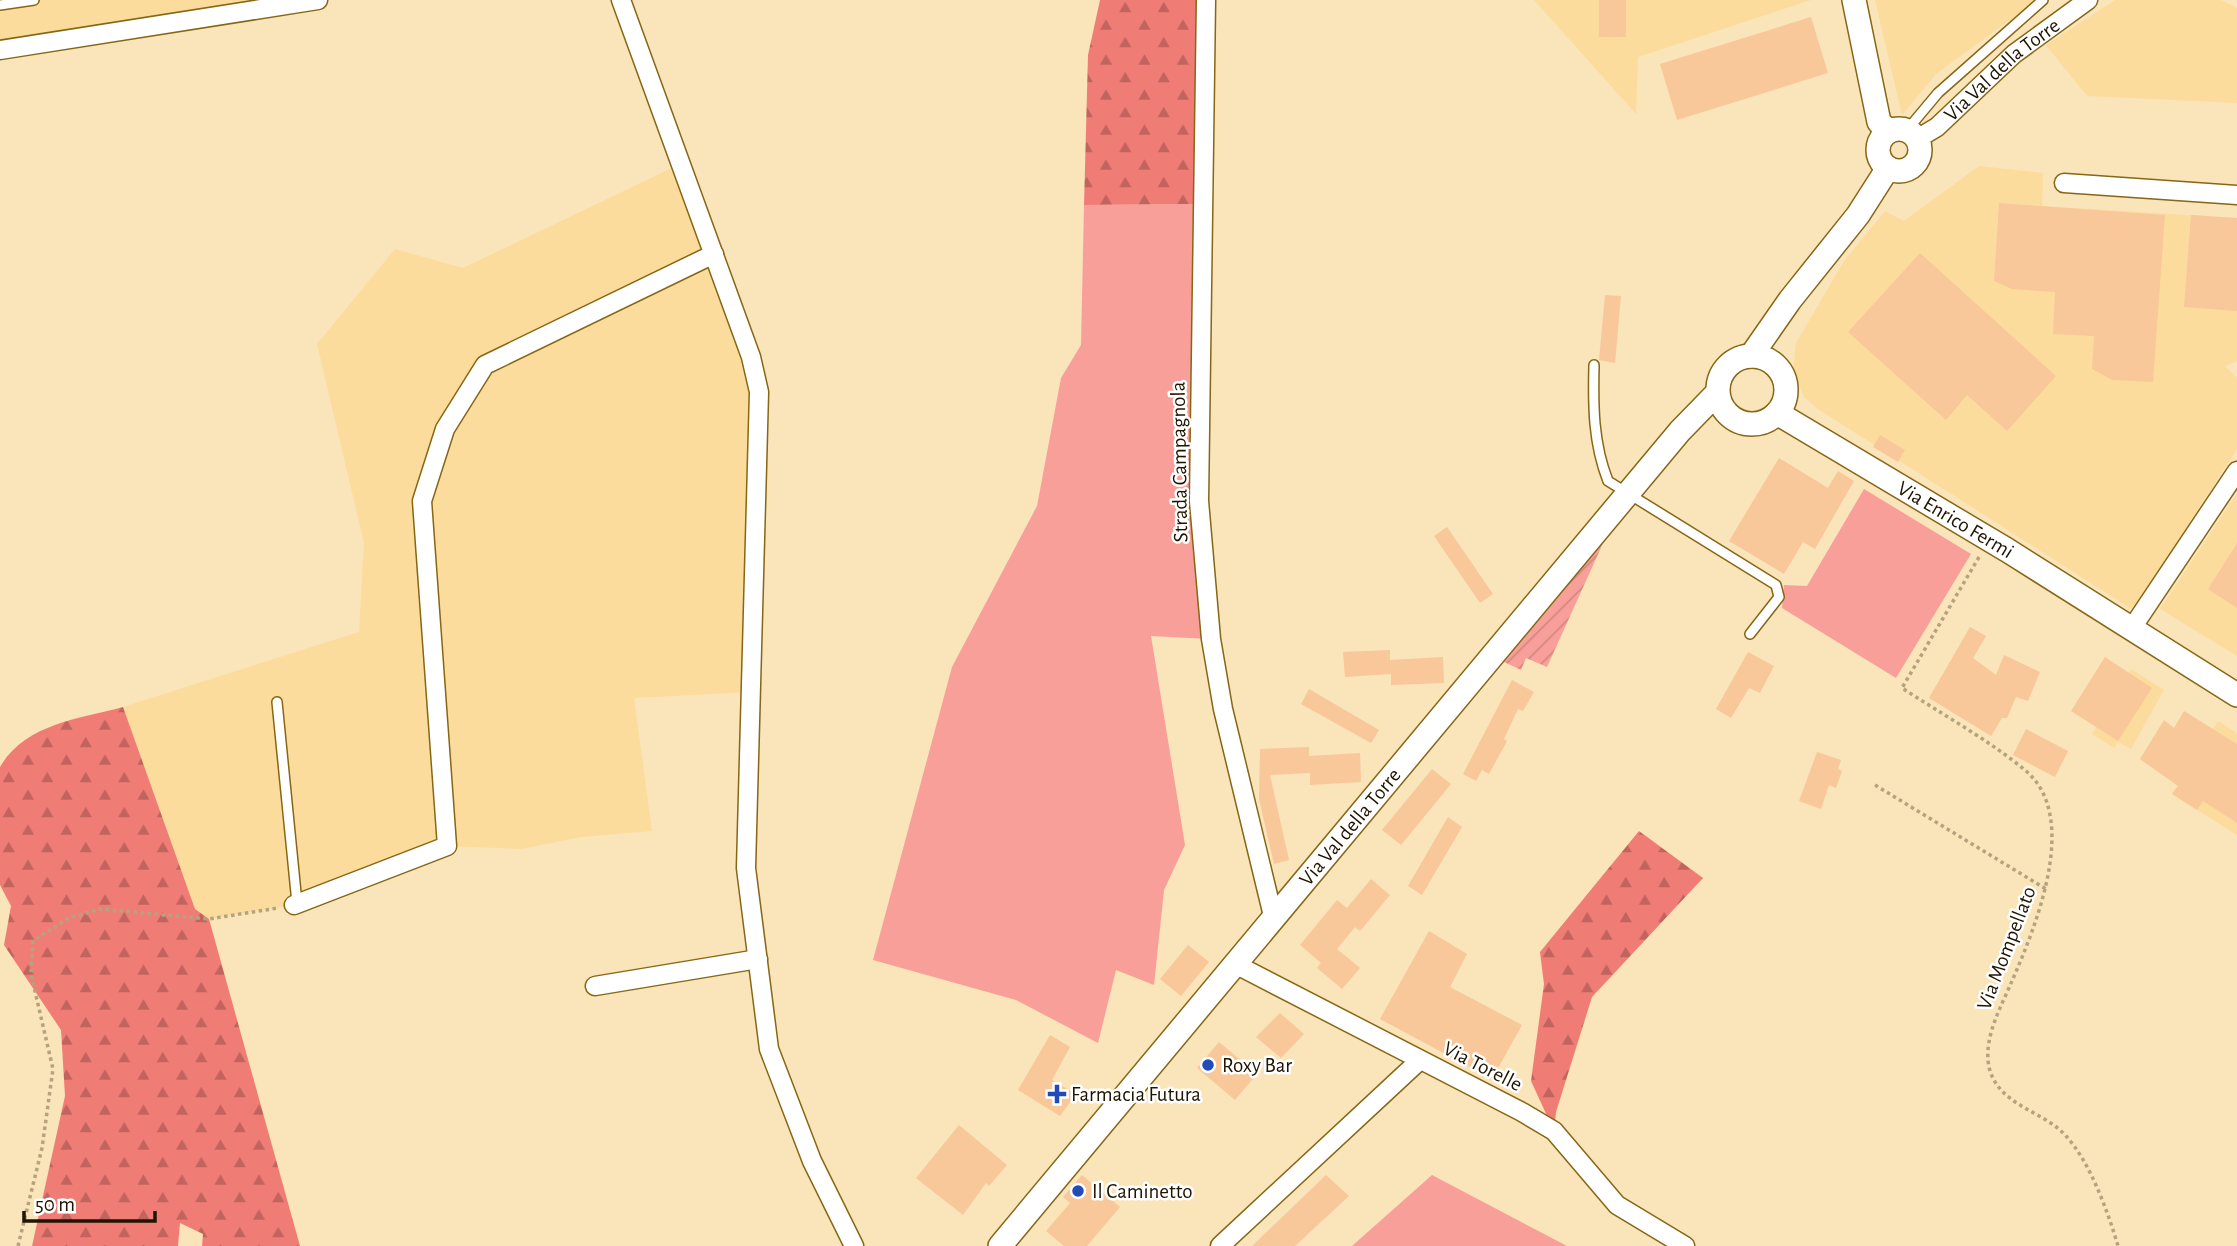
<svg xmlns="http://www.w3.org/2000/svg" width="2237" height="1246" viewBox="0 0 2237 1246" font-family="'Alegreya Sans',sans-serif">
	<defs>
		<pattern id="forest-firs" width="22" height="20" patternUnits="userSpaceOnUse" patternTransform="scale(1.75)"><rect width="22" height="20" fill="#f07c76"/><path d="M5 1l3.5 6h-7zM16 11l3.5 6h-7z" fill="#c2645e"/></pattern>
		<pattern id="garden-furrows" width="10" height="10" patternUnits="userSpaceOnUse" patternTransform="scale(1.75)"><rect width="10" height="10" fill="#f89f99"/><path d="M-1 1l2-2M0 10L10 0M9 11l2-2" fill="none" stroke="#d48882"/></pattern>
	</defs>
	<rect width="100%" height="100%" fill="#fae4b9"/>
	<!-- built -->
	<path fill="#fcdc9c" d="M0,0H318L0,50Z
		M1534,0H1811L1638,57L1636,114Z
		M1875,0H2037L1936,74L1902,115Z
		M2115,0H2221L2237,8V103L2088,96L2082,90L2046,45Z
		M1979,166L2043,173L2042,206L2237,218V361L2225,366L2237,378V449L2135,606L2130,608L1818,409L1804,397L1793,370L1796,343L1844,261L1885,211L1904,221Z
		M674,167L751,357L749,692L634,698L652,831L581,837L521,849L447,846L294,905L209,919L195,909L123,707L359,632L364,543L317,344L395,249L463,268Z
		M2237,493V656L2160,609Z
		M2131,669L2164,690L2131,749L2118,742L2114,748L2092,734Z
		M2218,721L2237,733V835L2172,794Z"/>
	<!-- grass -->
	<path fill="#f89f99" d="M1203,204L1199,501L1211,639L1151,636L1185,845L1164,890L1154,985L1116,970L1098,1043L1016,1000L873,960L952,667L1037,506L1061,378L1081,345L1084,205Z
		M1864,489L1971,554L1896,678L1782,608L1784,585L1807,586Z
		M1432,1175L1567,1246H1352Z"/>
	<!-- forest -->
	<path fill="url(#forest-firs)" d="M1100,0H1206L1203,204L1084,205L1088,55Z
		M123,707L195,909L209,919L300,1246H202L203,1234L180,1223L178,1246H32L65,1096L61,1030L4,945L11,906L0,885V767C25,724 78,719 123,707Z
		M1639,831L1703,878L1592,997L1556,1112L1554,1131L1531,1081L1544,984L1540,952Z"/>
	<!-- garden -->
	<path fill="url(#garden-furrows)" d="M1609,530L1547,667L1526,658L1521,670L1500,660Z"/>
	<!-- building -->
	<path fill="#f8c79a" d="M1599,0H1626V37H1599Z
		M1811,17L1828,73L1677,120L1660,64Z
		M1999,203L2165,215L2153,382L2112,380L2092,369L2094,336L2053,334L2055,292L2012,289L1994,281Z
		M2191,215L2237,218V311L2184,307Z
		M1920,253L2056,376L2007,431L1967,395L1946,420L1848,332Z
		M1605,295L1621,296L1615,363L1599,360Z
		M1880,435L1905,450L1898,462L1873,447Z
		M1779,458L1828,488L1838,471L1854,481L1815,549L1803,542L1784,574L1729,541Z
		M1447,527L1493,594L1480,603L1434,536Z
		M2237,543V608L2208,589Z
		M1970,627L1986,636L1973,658L1996,675L2004,655L2040,672L2028,701L2016,697L2007,718H2002L1991,736L1929,698Z
		M1390,650V660L1443,657L1444,683L1391,685V674L1345,677L1343,652Z
		M1748,652L1774,666L1760,693L1749,688L1731,718L1716,709Z
		M2105,657L2152,688L2118,741L2071,711Z
		M1512,680L1534,692L1523,711L1518,709L1504,739L1507,741L1489,774L1482,770L1476,781L1463,774Z
		M1309,689L1379,730L1371,743L1301,704Z
		M2184,711L2237,744V823L2203,801L2197,810L2172,794L2178,786L2140,759L2164,720L2174,728Z
		M2026,729L2068,751L2055,777L2013,755Z
		M1309,747V756L1360,753L1361,782L1310,785V773L1270,775L1289,860L1274,864L1259,799L1260,749Z
		M1817,752L1841,760L1838,769L1842,771L1836,788L1829,785L1821,809L1799,801Z
		M1432,769L1451,784L1401,845L1382,830Z
		M1448,817L1462,827L1422,895L1408,886Z
		M1371,879L1390,895L1360,931L1355,927L1337,949L1360,968L1342,989L1317,968L1321,963L1300,945L1337,900L1347,908Z
		M1429,931L1467,954L1450,987L1522,1025L1492,1079L1380,1019Z
		M1188,945L1209,962L1181,996L1160,979Z
		M1280,1013L1304,1034L1281,1058L1256,1037Z
		M1050,1035L1070,1047L1052,1080L1076,1094L1060,1116L1018,1090Z
		M1219,1042L1257,1074L1235,1100L1197,1068Z
		M959,1125L1007,1165L989,1186L986,1183L963,1215L916,1178Z
		M1082,1175L1120,1207L1087,1246H1064L1046,1231L1070,1203L1063,1197Z
		M1326,1175L1349,1196L1295,1246H1252Z"/>
	<g fill="none" stroke-linecap="round" stroke-linejoin="round">
		<defs>
			<path id="service" d="M0,5L34,0
				M1907,130L1938,93L2043,0
				M1594,365C1593,405 1593,443 1608,481L1776,585L1779,597L1750,634
				M277,702L297,903"/>
			<g id="minor">
				<path d="M621,0L751,357L759,392L746,868L769,1049L812,1161L854,1246"/>
				<path d="M1206,0L1199,501L1211,639L1223,709L1273,916"/>
				<path d="M0,50L318,0"/>
				<path id="s1" d="M1917,139L1937,127L2014,54L2088,0"/>
				<path d="M2064,183L2237,195"/>
				<path d="M2132,628L2237,471"/>
				<path d="M294,905L447,846L422,501L445,429L485,365L714,254"/>
				<path d="M1233,963L1522,1112L1554,1131L1617,1205L1685,1246"/>
				<path d="M595,986L758,959"/>
				<path d="M1220,1246L1420,1060"/>
			</g>
			<g id="tertiary">
				<path d="M1854,0L1879,122L1888,131"/>
				<circle cx="1899" cy="150" r="21"/>
				<circle cx="1752" cy="390" r="34"/>
				<path d="M1751,356L1790,300L1858,215L1888,168"/>
				<path id="s2" d="M1777,413L2007,550L2237,695"/>
				<path id="s3" d="M1000,1246L1680,431L1717,393"/>
			</g>
		</defs>
		<!-- service casing -->
		<use href="#service" stroke="#876614" stroke-width="12"/>
		<!-- minor casing -->
		<use href="#minor" stroke="#876614" stroke-width="21"/>
		<!-- tertiary casing -->
		<use href="#tertiary" stroke="#876614" stroke-width="26"/>
		<!-- path -->
		<path stroke="#b5a37f" stroke-width="3.5" stroke-dasharray="3.5 3.5" stroke-linecap="butt" d="M1979,557L1902,688C1940,713 1992,742 2026,771C2081,818 2035,928 2012,981C2001,1007 1983,1038 1989,1067C1998,1106 2043,1110 2066,1136C2090,1162 2108,1212 2118,1246
			M1875,785L2046,889
			M18,1246L42,1148L53,1069L31,974L33,941L69,918L100,909L209,919L278,908"/>
		<!-- service -->
		<use href="#service" stroke="#fff" stroke-width="9"/>
		<!-- minor -->
		<use href="#minor" stroke="#fff" stroke-width="18"/>
		<!-- tertiary -->
		<use href="#tertiary" stroke="#fff" stroke-width="23"/>
	</g>
	<!-- markers -->
	<g fill="#204bb8" stroke="#fff" stroke-width="2.5">
		<circle cx="1208" cy="1065" r="7"/>
		<path d="M1053.5 1083.5h7v7h7v7h-7v7h-7v-7h-7v-7h7z"/>
		<circle cx="1078" cy="1191" r="7"/>
	</g>
	<g text-anchor="middle" stroke-width="5" stroke-linejoin="round" paint-order="stroke">
		<!-- street labels -->
		<g font-size="21" fill="#1f1400" stroke="#fff">
			<text dy="7" stroke="none"><textPath href="#s1" startOffset="110">Via Val della Torre</textPath></text>
			<text transform="translate(1179 462) rotate(-91)" y="7">Strada Campagnola</text>
			<text dy="7" stroke="none"><textPath href="#s2" startOffset="208">Via Enrico Fermi</textPath></text>
			<text dy="7" stroke="none"><textPath href="#s3" startOffset="546">Via Val della Torre</textPath></text>
			<text transform="translate(2006 948) rotate(-69)" y="7">Via Mompellato</text>
			<text transform="translate(1483 1066) rotate(27)" y="7">Via Torelle</text>
		</g>
		<!-- poi labels -->
		<g font-size="21" fill="#1f1400" stroke="#fff" text-anchor="start">
			<text x="1222" y="1072">Roxy Bar</text>
			<text x="1071" y="1101">Farmacia Futura</text>
			<text x="1092" y="1198">Il Caminetto</text>
		</g>
	</g>
	<!-- scale -->
	<path d="M24 1211v10h131v-10" fill="none" stroke="#1f1400" stroke-width="3.5"/>
	<text x="35" y="1211" font-size="21" fill="#1f1400" stroke="#ffffff" stroke-width="5" paint-order="stroke">50 m</text>
</svg>
